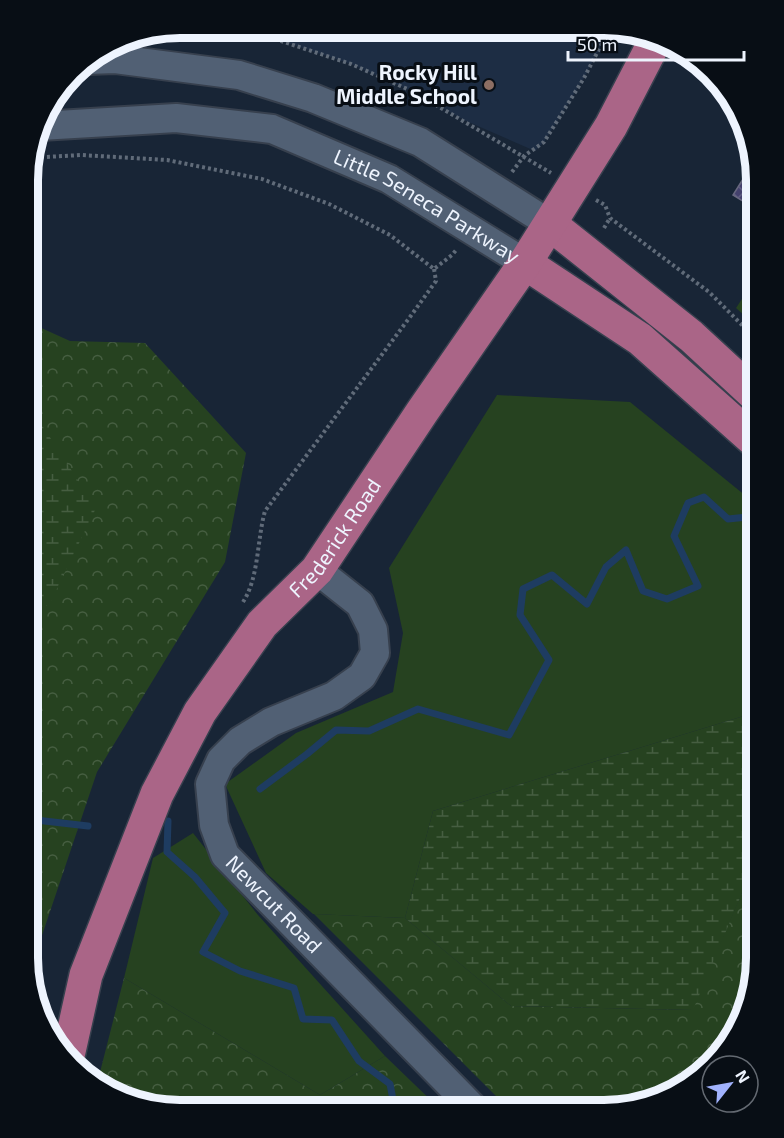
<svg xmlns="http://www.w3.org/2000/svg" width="784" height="1138" viewBox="0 0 784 1138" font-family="'Exo 2',sans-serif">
	<defs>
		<pattern id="forest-crowns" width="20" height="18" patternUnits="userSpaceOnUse" patternTransform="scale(1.5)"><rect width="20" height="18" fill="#264220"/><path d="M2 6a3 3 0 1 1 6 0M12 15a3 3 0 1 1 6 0" fill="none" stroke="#465e41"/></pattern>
		<pattern id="wetland-marsh" width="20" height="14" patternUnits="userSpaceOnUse" patternTransform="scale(1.5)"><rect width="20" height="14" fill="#264220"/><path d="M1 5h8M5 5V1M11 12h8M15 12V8" fill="none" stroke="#465e41"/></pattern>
		<pattern id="building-cross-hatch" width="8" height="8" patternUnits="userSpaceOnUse" patternTransform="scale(1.5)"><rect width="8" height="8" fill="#44416d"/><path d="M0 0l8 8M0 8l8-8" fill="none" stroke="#5f5d83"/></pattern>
	</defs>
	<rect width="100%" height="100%" fill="#182536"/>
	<!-- built -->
	<path fill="#1d2d44" d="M216,27L610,28L584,78L544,142L535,151L464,120L414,92L351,64L275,39Z"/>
	<!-- green -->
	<path fill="#264220" d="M757,276V327L736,308Z
		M497,395L630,402L757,505V712L433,811L405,918L313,914L266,873L225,784L296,733L393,692L403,633L389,568Z
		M193,833L258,915L385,1056L320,1095L124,978L153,858Z"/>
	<!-- forest -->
	<path fill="url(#forest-crowns)" d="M28,322L70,341L145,343L246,453L225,562L97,772L30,971L27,959Z
		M757,857V969L731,1044L672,1095L605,1111H511L314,914L405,918L511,1006L692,1010Z
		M124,978L320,1095L385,1056L442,1111L160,1110L97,1084Z"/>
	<!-- wetland -->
	<path fill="url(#wetland-marsh)" d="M28,420L40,422L96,508L50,603L28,619Z
		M757,712V857L693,1010L511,1006L405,918L433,811Z"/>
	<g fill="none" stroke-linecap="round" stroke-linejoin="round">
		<!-- stream -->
		<path stroke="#1e3c61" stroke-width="7" d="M260,789L307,754L336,730L369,731L418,709L509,735L549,660L520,615L523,589L552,575L587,604L606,567L626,550L643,591L667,599L698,586L674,536L688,503L704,497L728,519L757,516
			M27,819L88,826
			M168,821L167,852L195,877L225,913L203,952L240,971L294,988L303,1019L332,1020L359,1061L390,1084L395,1110"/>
	</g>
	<!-- building -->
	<path fill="url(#building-cross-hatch)" stroke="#67677f" stroke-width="1.5" d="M753,163L757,179V210L733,195Z"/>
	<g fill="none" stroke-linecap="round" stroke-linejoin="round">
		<defs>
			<g id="minor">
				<path d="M87,60L115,59L239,75L313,98L420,142L550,224"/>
				<path id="s1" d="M40,126L176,118L272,129L389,179L525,263"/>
				<path id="s2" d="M317,570L360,604L373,630L375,653L362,676L334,696L271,722L240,741L221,760L210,784L214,825L225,855L476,1111"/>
			</g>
			<g id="major">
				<path d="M550,224L691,336L757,397"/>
				<path d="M525,263L640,339L757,443"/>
				<path id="s3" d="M68,1056L86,975L157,794L200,712L262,624L317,570L422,412L525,263L611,126L655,41"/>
			</g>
		</defs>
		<!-- minor casing -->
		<use href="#minor" stroke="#37404e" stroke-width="32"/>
		<!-- major casing -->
		<use href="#major" stroke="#37404e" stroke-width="36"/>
		<!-- path -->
		<path stroke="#606b79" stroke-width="4" stroke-dasharray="3 3" stroke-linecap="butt" d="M216,27L275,39L351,64L414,92L551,173
			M29,158L81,155L167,160L262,179L329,204L390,235L434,269L452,255L457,249
			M512,172L524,156L544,142L584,78L610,28
			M596,200L605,205L610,218L709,292L750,333L757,343
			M604,228L610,218
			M243,602C259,578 257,539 265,511L410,317L436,281L434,269"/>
		<!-- minor -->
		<use href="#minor" stroke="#516074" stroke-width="28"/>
		<!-- major -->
		<use href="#major" stroke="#aa6587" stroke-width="33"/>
	</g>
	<!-- markers -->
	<circle fill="#8d6e63" stroke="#080e15" stroke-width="2" cx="489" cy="85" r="6"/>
	<g text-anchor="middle" stroke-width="6" stroke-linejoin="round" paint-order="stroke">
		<!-- poi labels -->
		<g font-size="21" font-weight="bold" fill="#eef4fe" stroke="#080e15" text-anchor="end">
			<text x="477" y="80">Rocky Hill<tspan x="477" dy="24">Middle School</tspan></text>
		</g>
		<!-- street labels -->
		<g font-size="21" fill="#eef4fe" stroke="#080e15">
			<text dy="7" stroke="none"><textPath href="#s1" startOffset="406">Little Seneca Parkway</textPath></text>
			<text dy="7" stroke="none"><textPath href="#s3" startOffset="591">Frederick Road</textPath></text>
			<text dy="7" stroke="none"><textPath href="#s2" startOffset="468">Newcut Road</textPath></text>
		</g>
	</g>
	<!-- crop -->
	<path d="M0 0H784V1138H0ZM180 38H604A142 142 0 0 1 746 180V958A142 142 0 0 1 604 1100H180A142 142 0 0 1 38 958V180A142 142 0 0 1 180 38Z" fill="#080e15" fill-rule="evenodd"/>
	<path fill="none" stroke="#eef4fe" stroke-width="8" d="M180 38H604A142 142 0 0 1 746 180V958A142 142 0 0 1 604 1100H180A142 142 0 0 1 38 958V180A142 142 0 0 1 180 38Z"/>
	<!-- north arrow -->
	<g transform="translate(730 1084) rotate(59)"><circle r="28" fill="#080e15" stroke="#646a72" stroke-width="1.5"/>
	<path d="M0-4.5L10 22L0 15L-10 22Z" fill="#a1b2fd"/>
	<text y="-9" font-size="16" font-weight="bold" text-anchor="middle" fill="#eef4fe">N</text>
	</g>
	<!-- scale -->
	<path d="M568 51v9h176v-9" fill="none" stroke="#eef4fe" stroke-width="3"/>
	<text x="577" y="51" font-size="18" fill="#eef4fe" stroke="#080e15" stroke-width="4.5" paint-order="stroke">50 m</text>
</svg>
